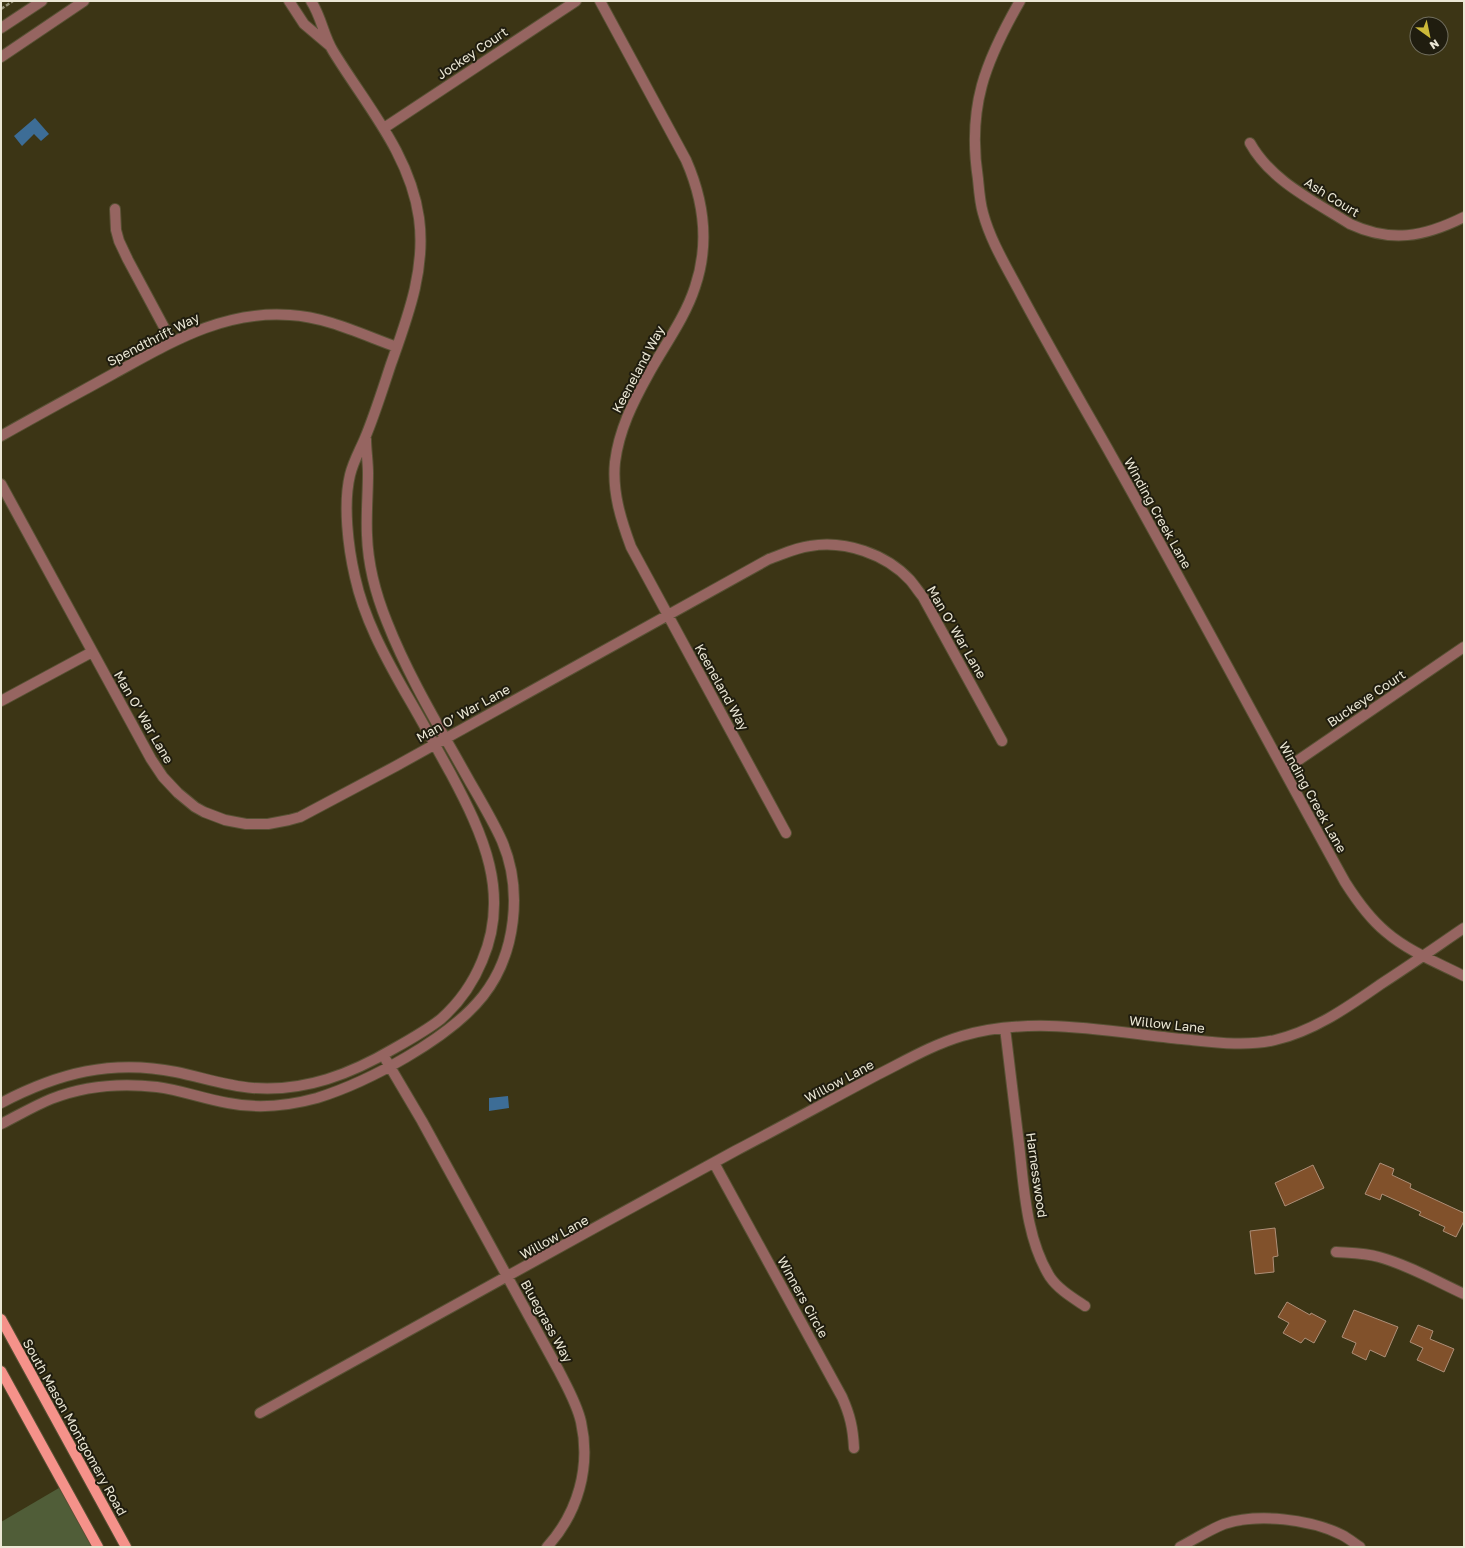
<svg xmlns="http://www.w3.org/2000/svg" width="1465" height="1548" viewBox="0 0 1465 1548" font-family="'Golos Text',sans-serif">
	<rect width="100%" height="100%" fill="#3c3515"/>
	<!-- green -->
	<path fill="#505d38" d="M64,1485L98,1547H1V1522Z"/>
	<!-- water -->
	<path fill="#3d6d96" d="M35,118L49,134L41,141L34,134L22,146L14,136Z
		M508,1096L509,1108L489,1111V1098Z"/>
	<!-- building -->
	<path fill="#81512b" stroke="#ad8e77" d="M1380,1163L1394,1169L1392,1175L1411,1184L1410,1188L1464,1213V1221L1456,1237L1443,1231L1445,1227L1419,1215L1421,1212L1382,1194L1380,1200L1365,1194Z
		M1313,1165L1324,1188L1285,1206L1275,1183Z
		M1275,1228L1278,1256L1273,1257L1274,1272L1255,1274L1250,1231Z
		M1287,1302L1310,1315L1311,1313L1326,1321L1314,1343L1305,1338L1301,1343L1283,1333L1289,1323L1278,1317Z
		M1354,1310L1398,1327L1385,1357L1370,1350L1366,1360L1352,1353L1356,1343L1342,1337Z
		M1418,1325L1433,1331L1430,1339L1454,1349L1444,1372L1417,1360L1423,1348L1410,1342Z"/>
	<g fill="none" stroke-linecap="round" stroke-linejoin="round">
		<defs>
			<path id="minor" d="M289,1L304,24L330,46
				M600,1L686,160C704,201 710,243 695,287C685,318 664,346 648,375C633,402 619,430 615,462C612,492 621,520 631,547L786,833
				M1020,1C985,62 967,107 978,179C979,190 980,203 983,213C991,243 1009,271 1023,298C1051,350 1081,402 1110,453C1190,595 1266,739 1345,882C1357,901 1369,918 1386,932C1408,951 1438,963 1464,976
				M1,28L42,1
				M1,57L84,1
				M384,128L576,1
				M1250,143C1271,181 1314,201 1350,224C1391,243 1424,237 1464,217
				M115,209L116,230L119,241L128,260L172,342
				M1,436C38,415 75,395 113,374C170,343 222,310 290,315C327,317 363,335 397,347
				M1,484L151,759L163,777L178,793L195,807L204,812L225,820L246,824H268L289,820L300,817L396,766L769,559C783,554 795,548 810,546C845,540 886,554 910,580C915,586 919,592 923,597L1002,741
				M1,701L92,652
				M1284,770L1464,647
				M1005,1028C1010,1067 1014,1105 1019,1144C1024,1187 1026,1239 1050,1277C1058,1289 1073,1298 1085,1306
				M386,1060L422,1121L559,1371C567,1387 577,1404 581,1422C591,1467 578,1513 547,1547
				M1,1103C58,1073 112,1059 176,1072C201,1077 226,1086 253,1088C305,1092 351,1074 395,1048C411,1039 427,1030 441,1019C459,1003 473,983 482,961C511,894 483,834 451,774C436,747 421,719 405,692C384,655 364,618 355,577C348,547 343,504 350,475C353,462 360,450 365,438C375,414 383,388 391,364C408,316 426,269 419,218C410,154 366,105 333,51C323,35 322,18 311,1
				M1,1124C17,1116 34,1106 51,1099C84,1086 122,1083 157,1087C181,1090 204,1099 228,1103C258,1109 288,1106 317,1098C368,1082 449,1039 483,996C516,954 523,890 502,841C493,821 481,801 470,782C441,730 409,678 387,622C376,595 368,565 367,535C366,514 368,494 368,473C368,462 366,450 366,439
				M714,1163L842,1397C850,1415 853,1428 854,1448
				M1336,1252C1350,1253 1365,1253 1379,1257C1408,1265 1436,1281 1464,1294
				M260,1413C419,1326 576,1237 735,1151C783,1126 830,1100 877,1075C905,1061 932,1045 962,1036C1033,1015 1110,1032 1182,1039C1212,1042 1245,1047 1275,1040C1314,1031 1348,1007 1381,984C1409,966 1436,947 1464,928
				M1180,1547C1195,1539 1209,1530 1224,1524C1258,1513 1310,1519 1342,1535C1348,1538 1354,1543 1360,1547"/>
			<path id="major" d="M1,1319L126,1547
				M1,1371L98,1547"/>
		</defs>
		<!-- minor casing -->
		<use href="#minor" stroke="#585134" stroke-width="12"/>
		<!-- major casing -->
		<use href="#major" stroke="#585134" stroke-width="12"/>
		<!-- path -->
		<path stroke="#969178" stroke-width="2.5" stroke-dasharray="4 2" stroke-linecap="butt" d="M1,9L13,1"/>
		<!-- minor -->
		<use href="#minor" stroke="#966561" stroke-width="10"/>
		<!-- major -->
		<use href="#major" stroke="#f5928a" stroke-width="10"/>
	</g>
	<g text-anchor="middle" stroke-width="4" stroke-linejoin="round" paint-order="stroke">
		<!-- street labels -->
		<g font-size="13" fill="#ebe7d5" stroke="#201d0f">
			<text transform="translate(472 53) rotate(-34)" y="5">Jockey Court</text>
			<text transform="translate(1332 197) rotate(32)" y="5">Ash Court</text>
			<text transform="translate(153 339) rotate(-27)" y="5">Spendthrift Way</text>
			<text transform="translate(638 369) rotate(-62)" y="5">Keeneland Way</text>
			<text transform="translate(1158 513) rotate(61)" y="5">Winding Creek Lane</text>
			<text transform="translate(957 632) rotate(60)" y="5">Man O’ War Lane</text>
			<text transform="translate(722 687) rotate(61)" y="5">Keeneland Way</text>
			<text transform="translate(1366 698) rotate(-34)" y="5">Buckeye Court</text>
			<text transform="translate(463 713) rotate(-29)" y="5">Man O’ War Lane</text>
			<text transform="translate(144 717) rotate(60)" y="5">Man O’ War Lane</text>
			<text transform="translate(1313 797) rotate(61)" y="5">Winding Creek Lane</text>
			<text transform="translate(1167 1024) rotate(6)" y="5">Willow Lane</text>
			<text transform="translate(839 1081) rotate(-28)" y="5">Willow Lane</text>
			<text transform="translate(1037 1175) rotate(82)" y="5">Harnesswood</text>
			<text transform="translate(554 1237) rotate(-29)" y="5">Willow Lane</text>
			<text transform="translate(803 1297) rotate(61)" y="5">Winners Circle</text>
			<text transform="translate(547 1321) rotate(61)" y="5">Bluegrass Way</text>
			<text transform="translate(75 1427) rotate(61)" y="5">South Mason Montgomery Road</text>
		</g>
	</g>
	<!-- border -->
	<rect width="1465" height="1548" fill="none" stroke="#ebe7d5" stroke-width="4"/>
	<!-- north arrow -->
	<g transform="translate(1429 36) rotate(147)"><circle r="19" fill="#201d0f" stroke="#716e5e"/>
	<path d="M0-3L7 15L0 10L-7 15Z" fill="#ccb939"/>
	<text y="-6" font-size="11" font-weight="bold" text-anchor="middle" fill="#ebe7d5">N</text>
	</g>
</svg>
